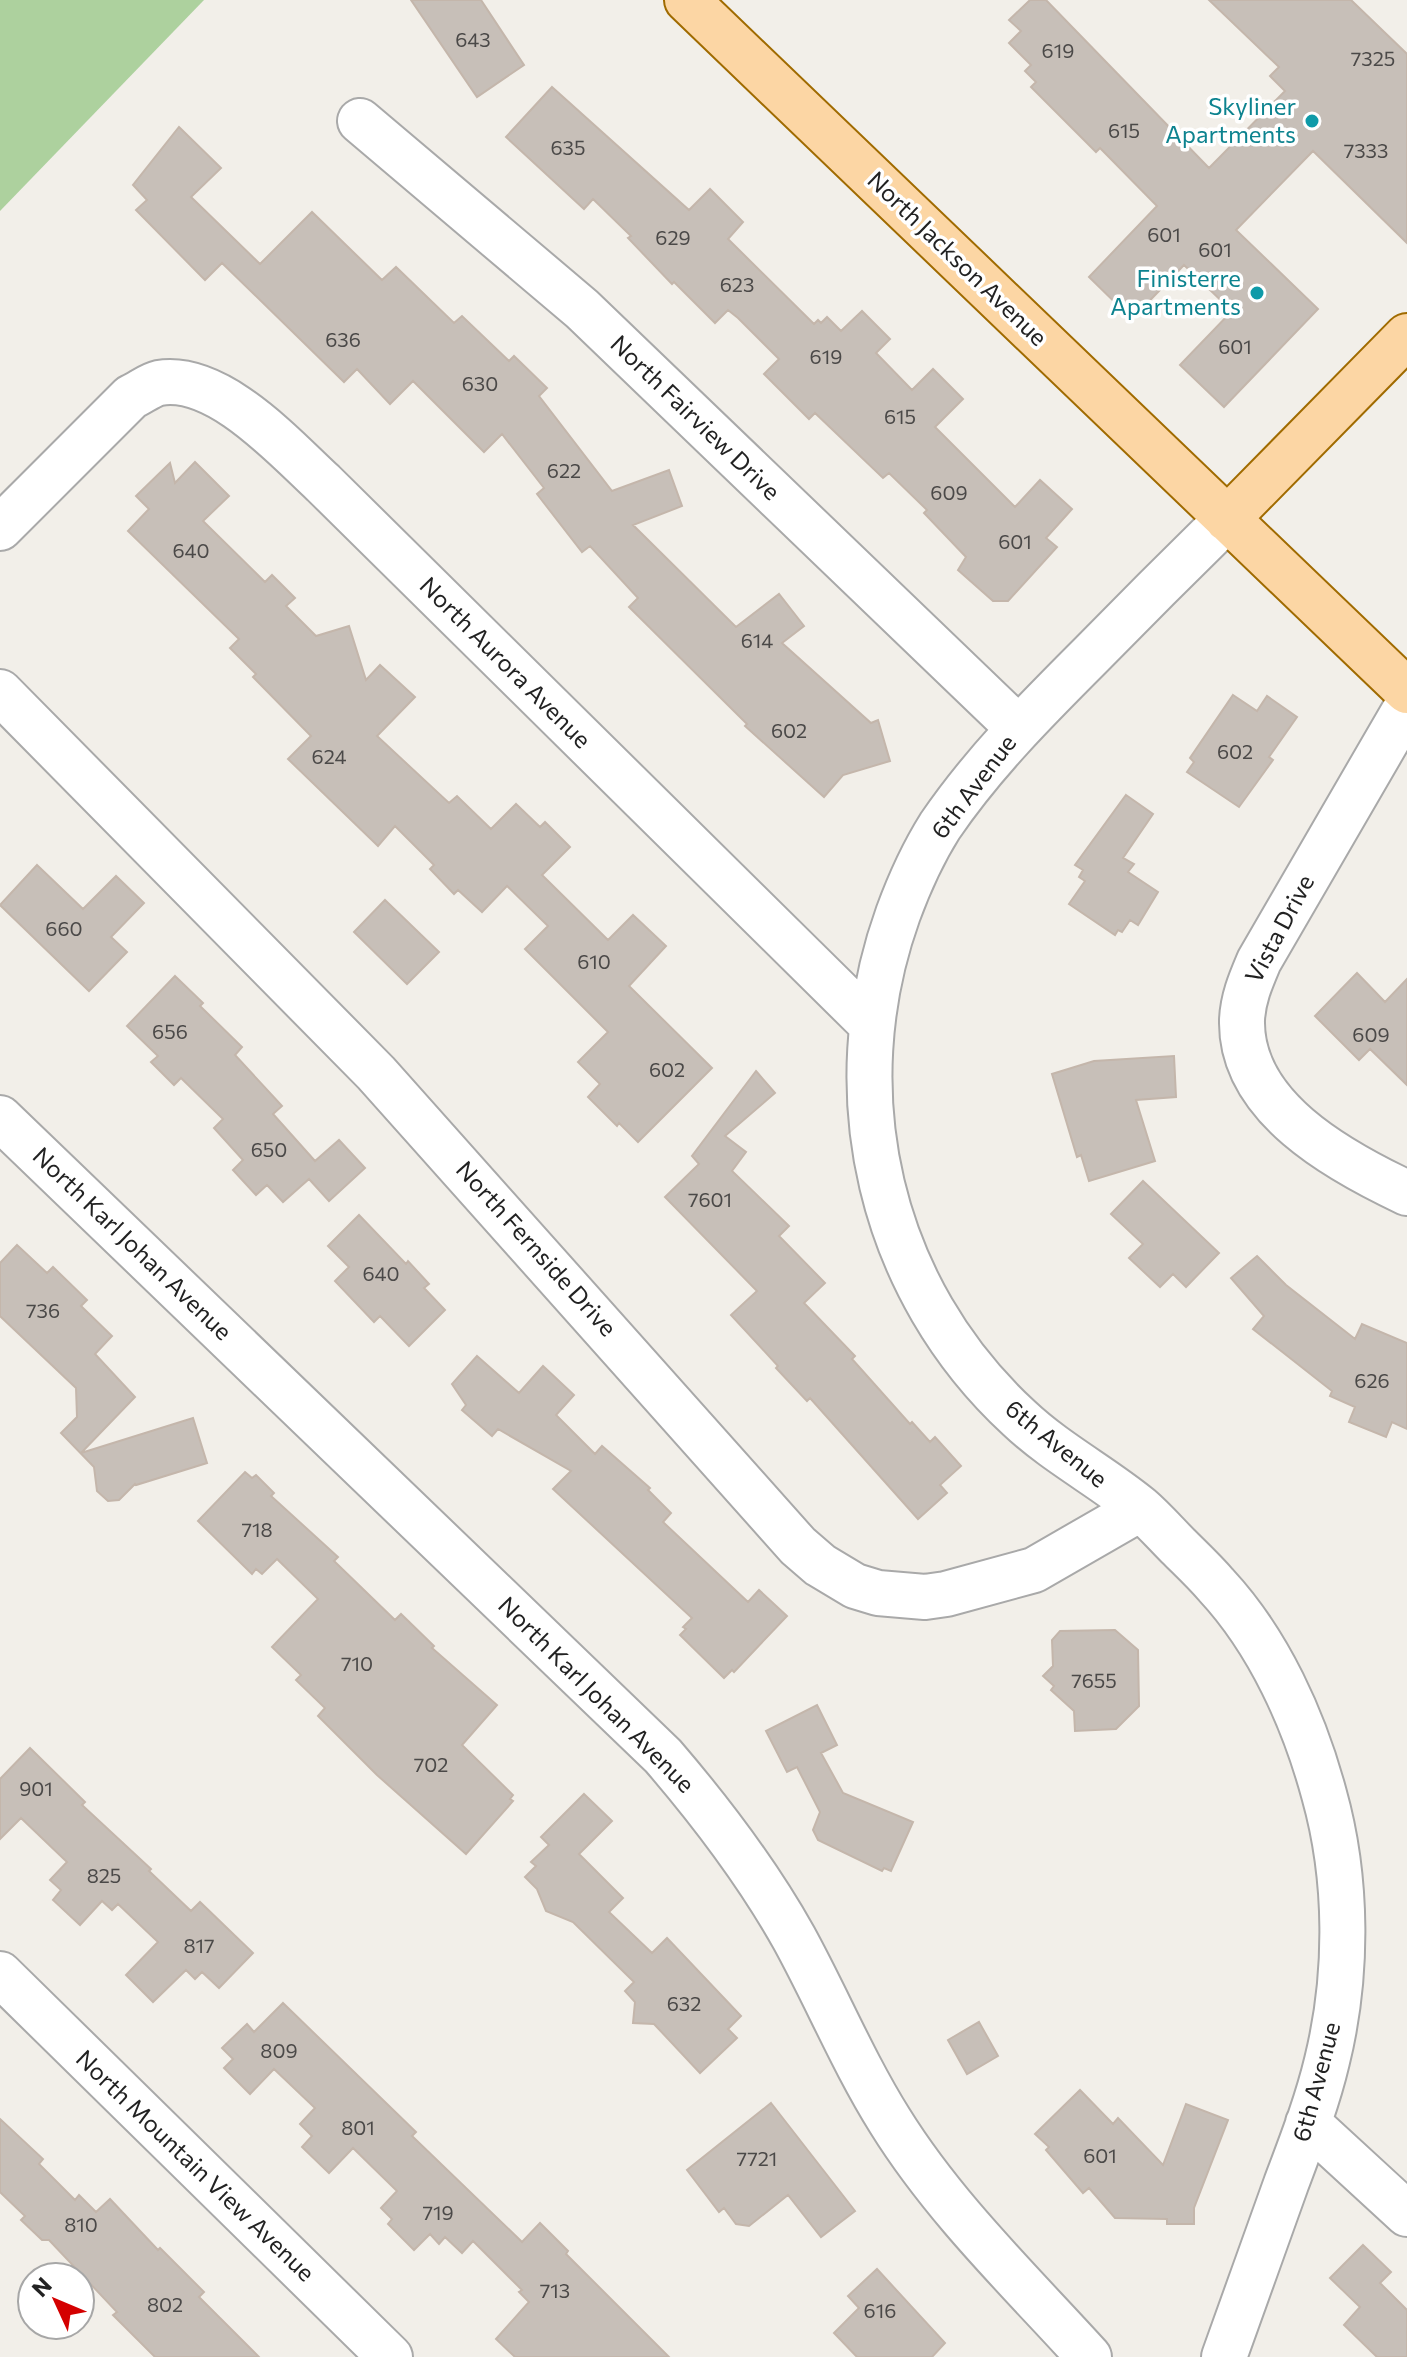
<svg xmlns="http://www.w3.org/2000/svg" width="1407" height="2357" viewBox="0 0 1407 2357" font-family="Commissioner,sans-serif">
	<rect width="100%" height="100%" fill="#f2efe9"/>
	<!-- forest -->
	<path fill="#add19e" d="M0,0H204L0,211Z"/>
	<!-- building -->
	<path fill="#c7bfb8" stroke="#c4b6ab" stroke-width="2" d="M411,0H481L524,65L477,97Z
		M1030,0H1046L1209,168L1285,91L1270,76L1279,67L1209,0H1351L1407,54V243L1313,151L1236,230L1318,309L1224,407L1180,365L1232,311L1184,265L1132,319L1089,277L1157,206L1100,148L1096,152L1031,87L1036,82L1025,71L1031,65L1009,43L1021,31L1009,20Z
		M552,87L689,210L710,189L743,222L728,239L814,324L818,320L821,323L827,317L841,331L862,311L890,339L876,353L912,390L933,369L963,399L935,427L1015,507L1040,480L1072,509L1046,538L1057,547L1008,601H993L958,570L966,557L924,513L927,510L889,473L883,478L815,413L809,419L764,374L779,359L738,318L728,310L715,323L674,282L672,284L628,238L631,236L593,199L584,209L506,137Z
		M179,127L221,168L191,197L260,264L312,212L382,280L396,267L454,323L462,316L509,361L514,356L547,388L539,396L612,491L669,470L682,506L633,525L736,627L779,594L804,626L782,643L871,723L878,720L890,761L843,775L824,797L745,726L747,724L629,607L638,598L590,546L582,552L537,494L544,488L502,434L484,452L413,381L390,404L357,369L344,382L222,263L205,280L136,210L147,200L133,185Z
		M195,462L229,496L203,521L265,582L272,575L295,598L286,606L316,636L349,626L366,680L380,665L415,697L377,736L449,803L457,796L491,829L516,804L540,827L545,822L570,847L542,875L608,940L633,915L666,946L629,986L712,1068L638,1142L619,1123L617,1126L588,1097L600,1084L578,1062L608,1032L525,949L548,926L507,886L482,912L458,890L454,894L430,869L434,865L395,826L378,846L288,759L311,736L253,677L256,674L230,648L239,639L128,531L149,509L136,496L170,463L175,483Z
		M1233,695L1257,711L1267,696L1297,717L1269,757L1273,760L1239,807L1187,772L1194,762L1190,758Z
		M1126,795L1153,814L1123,858L1134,864L1128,872L1158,892L1138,925L1130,920L1122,932L1118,930L1115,935L1069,904L1085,881L1079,877L1083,870L1075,865Z
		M37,865L83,909L116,876L144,903L111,937L127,952L89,991L0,905Z
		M385,900L439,952L407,984L354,932Z
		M1357,973L1385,1002L1407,979V1085L1370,1049L1359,1060L1315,1016Z
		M175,976L203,1003L200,1006L242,1047L235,1055L282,1106L273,1114L315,1161L339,1140L365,1168L329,1201L309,1179L283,1202L267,1185L256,1195L233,1170L243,1160L214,1128L223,1119L181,1078L174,1085L151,1062L158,1056L127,1026Z
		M1174,1056L1176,1097L1136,1100L1155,1161L1089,1181L1081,1155L1077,1157L1052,1074L1094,1061Z
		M756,1071L775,1093L725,1136L746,1152L732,1171L789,1226L779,1236L825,1283L804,1303L855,1356L852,1359L910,1424L912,1422L930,1442L935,1437L961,1466L940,1485L947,1493L918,1519L810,1398L807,1401L776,1368L778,1366L731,1315L757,1291L665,1197L699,1164L692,1156Z
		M1143,1181L1219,1253L1186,1287L1173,1274L1160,1287L1129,1258L1143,1244L1111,1214Z
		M359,1215L406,1264L408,1261L429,1284L424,1288L445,1310L409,1346L380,1316L374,1322L335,1281L349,1267L328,1246Z
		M17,1245L47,1273L53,1267L87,1300L81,1306L112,1336L95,1354L135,1397L81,1453L193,1418L207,1463L136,1485L135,1484L119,1500L108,1501L97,1491L94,1467L61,1433L77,1417L76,1388L0,1316V1263Z
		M1257,1256L1286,1285L1355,1339L1362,1324L1407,1343V1429L1392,1422L1386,1437L1349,1422L1355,1407L1330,1396L1332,1391L1253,1329L1264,1316L1231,1278Z
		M477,1356L519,1393L543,1366L574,1395L556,1415L595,1454L602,1446L650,1488L648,1490L671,1513L663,1522L748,1602L759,1590L787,1616L734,1672L732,1670L724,1678L680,1635L686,1629L683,1627L692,1618L553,1489L571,1471L498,1429L492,1436L462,1410L466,1405L452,1384Z
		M245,1472L252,1478L256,1475L274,1493L271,1496L338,1557L334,1561L395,1620L401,1614L434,1646L432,1648L497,1705L462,1745L513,1795L510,1799L513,1801L466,1854L377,1775L318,1716L325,1708L296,1680L301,1675L272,1647L318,1599L277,1559L262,1574L256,1569L252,1574L198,1521Z
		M1115,1630L1138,1650L1139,1706L1116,1729L1075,1731L1074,1711L1051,1690L1054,1686L1043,1676L1053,1666L1052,1640L1060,1631Z
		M817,1705L837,1745L821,1753L843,1793L913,1822L891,1871L884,1868L882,1871L818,1840L813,1830L820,1812L797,1767L787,1772L766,1731Z
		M30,1748L85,1802L82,1805L151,1869L149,1871L191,1911L200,1902L253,1953L219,1988L202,1972L195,1979L186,1970L153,2002L126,1975L158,1942L118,1904L112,1910L102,1901L80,1925L53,1900L61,1890L50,1880L67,1862L21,1818L0,1839V1779Z
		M584,1794L612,1821L579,1854L623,1898L609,1912L652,1953L667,1938L741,2016L728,2029L737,2038L700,2073L654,2024L633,2023L635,2002L625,1991L634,1982L573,1922L546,1911L537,1889L525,1877L536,1866L531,1862L549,1845L541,1837Z
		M283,2003L416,2132L412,2136L520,2240L522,2242L540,2223L568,2251L566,2254L669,2357H515L496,2339L529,2302L519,2292L522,2290L473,2241L462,2253L445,2237L439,2244L430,2234L414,2250L388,2224L392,2219L381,2208L397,2191L353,2148L329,2173L302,2147L312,2136L300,2124L315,2108L274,2069L250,2094L224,2068L233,2059L222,2048L247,2024L254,2032Z
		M979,2022L998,2056L967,2074L948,2040Z
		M1080,2090L1113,2124L1118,2118L1163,2165L1186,2104L1228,2120L1194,2208V2224H1167V2219L1115,2218L1089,2188L1083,2193L1046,2150L1049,2147L1035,2134Z
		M771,2103L855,2211L821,2237L788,2195L749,2226L736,2224L724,2208L719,2212L687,2170Z
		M0,2119L43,2159L39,2164L75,2200L79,2195L96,2212L110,2199L158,2250L160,2248L204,2292L199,2297L259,2357H155L113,2315L117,2312L49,2240H42L21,2220L25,2216L0,2192Z
		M1363,2245L1391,2272L1380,2283L1407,2310V2357H1377L1344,2325L1360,2307L1330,2278Z
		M877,2269L945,2343L932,2357H857L834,2333L859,2308L848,2296Z"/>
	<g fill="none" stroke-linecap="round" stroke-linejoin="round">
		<defs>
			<path id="minor" d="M360,121L582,309L1018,728
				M0,528L131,397C140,393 150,385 159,383C218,373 284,447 323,483L870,1023
				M0,692L376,1073L798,1546L820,1565L855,1586L878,1593L925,1597L946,1594L1034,1570L1140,1509
				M1407,706L1259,961C1251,980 1243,998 1242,1020C1240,1107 1339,1161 1407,1193
				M0,1118L663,1756C712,1813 757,1872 794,1938C827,1998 853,2062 890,2121C944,2208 1020,2281 1089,2357
				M0,1974L390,2357
				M1308,2123L1407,2214
				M1224,2357C1245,2299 1265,2242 1286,2184C1301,2144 1317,2103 1327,2061C1348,1976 1348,1879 1324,1794C1304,1720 1269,1642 1216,1585C1204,1571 1191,1559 1178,1546C1166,1534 1154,1520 1140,1508C1101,1476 1056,1453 1019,1418C879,1289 834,1092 898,914C909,884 923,853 940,826C983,763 1036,710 1090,656C1135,610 1181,564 1227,519"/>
			<path id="major" d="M687,0L1407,691
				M1227,519L1407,336"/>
		</defs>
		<!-- minor casing -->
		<use href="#minor" stroke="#a9a9a9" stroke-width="48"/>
		<!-- major casing -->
		<use href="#major" stroke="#a06b00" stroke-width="48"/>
		<!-- minor -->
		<use href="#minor" stroke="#fff" stroke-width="44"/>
		<!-- major -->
		<use href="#major" stroke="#fcd6a4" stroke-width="44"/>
	</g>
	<!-- markers -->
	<g fill="#0f9aa8" stroke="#fff" stroke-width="3">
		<circle cx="1312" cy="121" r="8"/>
		<circle cx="1257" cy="293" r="8"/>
	</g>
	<g text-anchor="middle" stroke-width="7" stroke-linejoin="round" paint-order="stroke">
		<!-- number labels -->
		<g font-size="20" fill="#4b4948">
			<text x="473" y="47">643</text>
			<text x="1058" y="58">619</text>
			<text x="1373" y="66">7325</text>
			<text x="1124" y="138">615</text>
			<text x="568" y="155">635</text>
			<text x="1366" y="158">7333</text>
			<text x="1164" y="242">601</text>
			<text x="673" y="245">629</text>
			<text x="1215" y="257">601</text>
			<text x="737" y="292">623</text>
			<text x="343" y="347">636</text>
			<text x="1235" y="354">601</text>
			<text x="826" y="364">619</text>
			<text x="480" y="391">630</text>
			<text x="900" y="424">615</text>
			<text x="564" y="478">622</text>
			<text x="949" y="500">609</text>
			<text x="1015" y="549">601</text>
			<text x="191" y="558">640</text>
			<text x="757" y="648">614</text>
			<text x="789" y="738">602</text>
			<text x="1235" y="759">602</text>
			<text x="329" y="764">624</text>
			<text x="64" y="936">660</text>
			<text x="594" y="969">610</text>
			<text x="170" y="1039">656</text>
			<text x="1371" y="1042">609</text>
			<text x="667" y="1077">602</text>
			<text x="269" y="1157">650</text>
			<text x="710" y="1207">7601</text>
			<text x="381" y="1281">640</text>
			<text x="43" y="1318">736</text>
			<text x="1372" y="1388">626</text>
			<text x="257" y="1537">718</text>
			<text x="357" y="1671">710</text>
			<text x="1094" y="1688">7655</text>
			<text x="431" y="1772">702</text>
			<text x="36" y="1796">901</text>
			<text x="104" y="1883">825</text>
			<text x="199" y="1953">817</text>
			<text x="684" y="2011">632</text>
			<text x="279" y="2058">809</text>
			<text x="358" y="2135">801</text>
			<text x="1100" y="2163">601</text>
			<text x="757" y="2166">7721</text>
			<text x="438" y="2220">719</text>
			<text x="81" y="2232">810</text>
			<text x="555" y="2298">713</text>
			<text x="165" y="2312">802</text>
			<text x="880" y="2318">616</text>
		</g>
		<!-- culture labels -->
		<g font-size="24" fill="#0d838f" stroke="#fff" text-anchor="end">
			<text x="1296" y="115">Skyliner<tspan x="1296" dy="28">Apartments</tspan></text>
			<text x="1241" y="287">Finisterre<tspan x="1241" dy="28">Apartments</tspan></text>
		</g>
		<!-- street labels -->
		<g font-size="24" fill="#222" stroke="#fff">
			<text transform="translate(957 259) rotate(44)" y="8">North Jackson Avenue</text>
			<text transform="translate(695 418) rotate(44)" y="8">North Fairview Drive</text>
			<text transform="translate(505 663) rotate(45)" y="8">North Aurora Avenue</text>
			<text transform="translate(974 787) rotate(-53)" y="8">6th Avenue</text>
			<text transform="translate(1280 929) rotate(-62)" y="8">Vista Drive</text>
			<text transform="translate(132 1244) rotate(44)" y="8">North Karl Johan Avenue</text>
			<text transform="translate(536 1249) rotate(48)" y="8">North Fernside Drive</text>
			<text transform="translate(1056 1444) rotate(39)" y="8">6th Avenue</text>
			<text transform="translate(596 1695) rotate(45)" y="8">North Karl Johan Avenue</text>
			<text transform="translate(1317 2082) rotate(-75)" y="8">6th Avenue</text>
			<text transform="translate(195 2166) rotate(44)" y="8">North Mountain View Avenue</text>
		</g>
	</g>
	<!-- north arrow -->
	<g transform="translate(56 2301) rotate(314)"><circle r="38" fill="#ffffff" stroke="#a7a7a7" stroke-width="2"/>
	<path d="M0-6L14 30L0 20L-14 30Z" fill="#d40000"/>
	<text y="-12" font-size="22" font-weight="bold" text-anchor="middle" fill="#222222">N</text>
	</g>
</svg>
